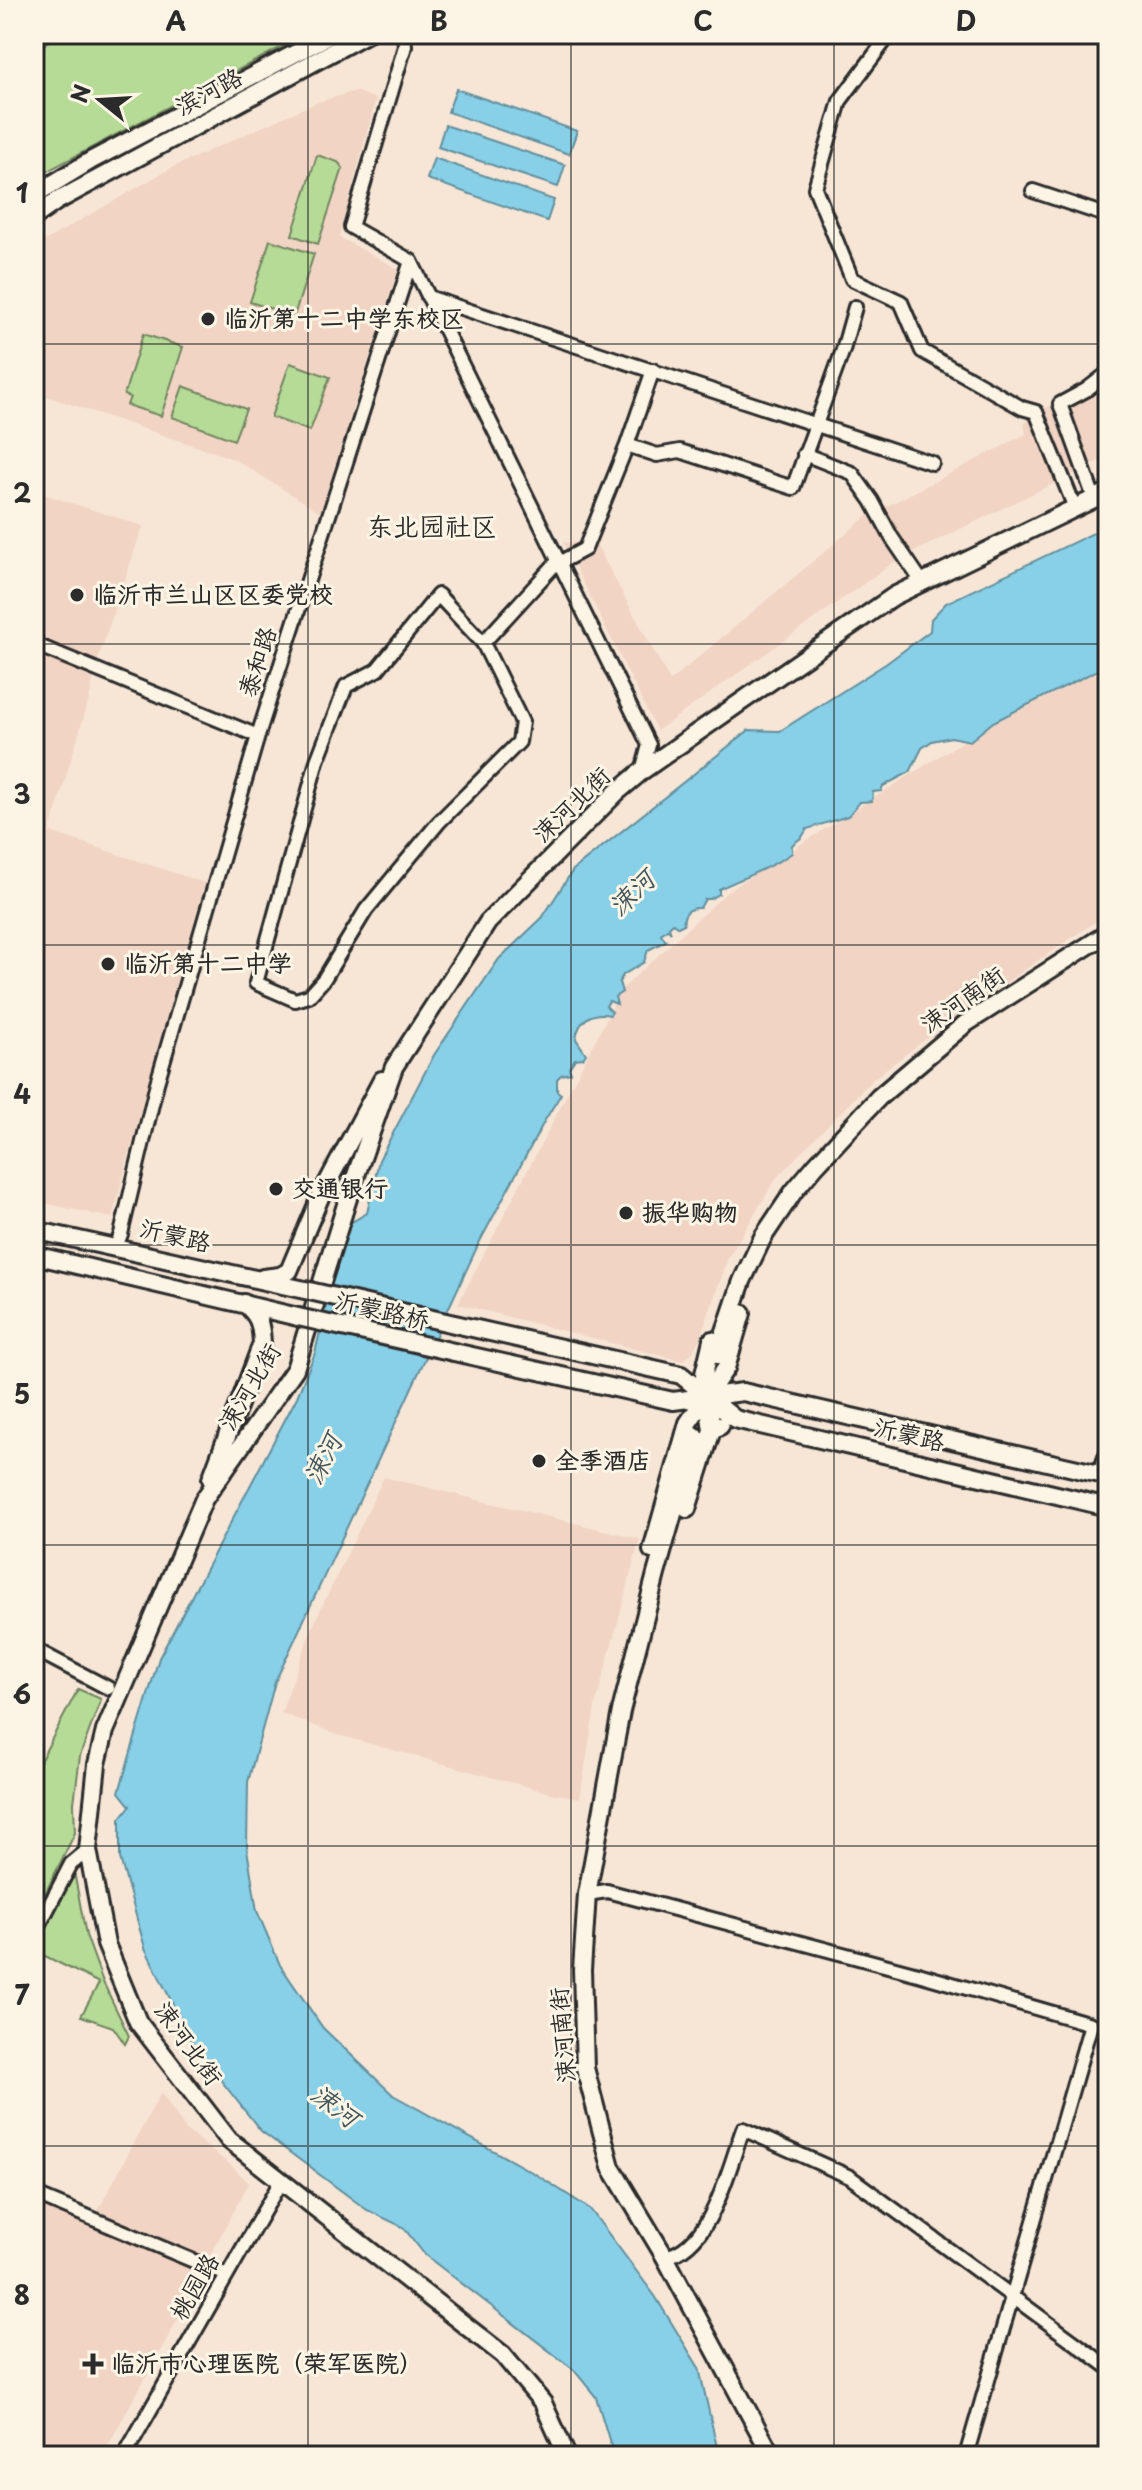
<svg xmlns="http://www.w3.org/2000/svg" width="1142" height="2490" viewBox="0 0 1142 2490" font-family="'Playpen Sans','LXGW WenKai TC',sans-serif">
	<rect width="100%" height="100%" fill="#f7e6d6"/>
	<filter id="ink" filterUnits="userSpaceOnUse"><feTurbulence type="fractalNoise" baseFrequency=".0125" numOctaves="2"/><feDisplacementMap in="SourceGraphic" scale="16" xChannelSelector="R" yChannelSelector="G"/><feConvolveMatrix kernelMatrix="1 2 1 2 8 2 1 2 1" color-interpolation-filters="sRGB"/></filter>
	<g filter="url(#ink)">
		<!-- built -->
		<path fill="#f1d4c4" d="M355,91L376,99L339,237L398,269L320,512L234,459L34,392V247L171,168L315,103Z
			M1108,382V457L897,560L657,731L563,542L596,544L670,681L866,517L1026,434L1024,424L1036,412Z
			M34,491L143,526L96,665L90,696L50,831L38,828L205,883L158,1046L112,1218L34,1201Z
			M1108,665V913L954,1018L874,1078L777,1177L728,1258L701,1336L692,1353L683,1361L458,1304L622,989L728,891L993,722Z
			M384,1477L640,1539L595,1707L580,1798L550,1793L338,1735L281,1713L311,1630Z
			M161,2092L186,2130L233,2167L249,2183L207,2261L96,2214Z
			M34,2200L204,2272L102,2456H34Z"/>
		<!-- green -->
		<path fill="#b5db96" stroke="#708360" stroke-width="2" d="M57,34H306L51,169L34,181V53Z
			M317,155L338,162L343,168L318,244L292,235Z
			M270,240L314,254L294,316L250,302Z
			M143,334L183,347L161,416L127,405L130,397L124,395Z
			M290,363L330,377L310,431L271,417Z
			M183,386L246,409L234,440L172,417Z
			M78,1689L101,1699L80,1756L74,1803L75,1833L36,1912L34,1911V1773Z
			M75,1877L86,1935L103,1982L129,2036L125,2044L113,2027L81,2016L99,1983L35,1951L70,1881Z"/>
		<!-- water -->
		<path fill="#87d0e8" stroke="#628e9c" stroke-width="2" d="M456,89L577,131L569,154L448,112Z
			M445,125L565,165L558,187L438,147Z
			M434,158L554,200L547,221L427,179Z
			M1108,526V665L993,722L970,741L951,737L932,741L922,748L910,772L883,786L881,791L873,792L872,801L860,802L848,816L807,829L802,837L792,845V853C769,869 744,877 719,889V894L710,899H705L700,908C690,907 682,913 684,924L678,927L673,923L669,927L671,933L667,929L661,934L666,941L648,950L644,962L623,975L619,982L622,992L615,997L617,1004L609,1001L606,1006L612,1012L610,1015C592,1011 578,1020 576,1039L586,1054L583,1058L575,1059L569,1068L571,1073L561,1075L557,1079V1091L561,1094L545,1120L478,1245L275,1682L248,1782L247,1849L257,1911L280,1965L323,2028L393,2095L537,2175L590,2209L655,2296L699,2368L719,2456H614L596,2397L574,2370L425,2255L403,2227L367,2210L261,2131L193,2045L145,1948L120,1858V1819L130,1806L119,1792L159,1658L297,1397L315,1353L345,1226L367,1213L379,1160L434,1055L499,959L542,918L573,870L749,730L780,731L887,663L930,631L931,619L946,603Z"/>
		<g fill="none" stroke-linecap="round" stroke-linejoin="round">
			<!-- major-tunnel -->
			<path stroke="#cec1b4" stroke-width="16" stroke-dasharray="16 8" stroke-linecap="butt" d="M695,1436L705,1399"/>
			<defs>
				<path id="minor" d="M890,34L840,101L815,188L852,279L901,302L922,351L1022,408L1036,412L1075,508
					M1033,191L1108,216
					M411,261L649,745L642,771
					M428,297L932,463
					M627,445L657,455L680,451L793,488L843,350L855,307
					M804,454L852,473L872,501L892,538L922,582
					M1094,498L1060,404L1086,390L1108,373
					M559,563L585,549L627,445L653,370
					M438,595L483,643L522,722L519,742L439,822L366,910L324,979L309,996L295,1000L256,983L317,761L346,686L377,670Z
					M483,643L558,561
					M34,644L258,736
					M116,1247L121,1234L157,1083L260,729L411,261L351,227L405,46L404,34
					M1099,1474L1108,1449
					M34,1649L108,1688
					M587,1894L607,1891L918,1974L1091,2024L966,2456
					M34,1935L71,1864L88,1850
					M34,2194L227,2275
					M665,2257C712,2247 728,2170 743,2129L850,2177L1108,2367
					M124,2456L281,2181"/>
				<path id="major" d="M34,195L92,160L332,34
					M34,217L57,201L366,34
					M34,1230L305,1290
					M34,1255L298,1317
					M263,1278L280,1276L289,1271L321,1195L382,1080
					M459,1325L681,1375L735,1419L1108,1507
					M454,1352L673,1401L743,1392L1108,1476
					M717,1355L742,1281L763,1237L794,1191L816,1165L879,1097L965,1024L1108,933
					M712,1430L704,1374L712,1340
					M695,1436L656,1574L621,1711L587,1894L582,1970L585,2068L611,2167L665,2257L772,2456
					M211,1479L262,1343C261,1323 259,1316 244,1303
					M687,1509L712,1430L720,1426
					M652,1550L688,1423L726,1368L742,1313
					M567,2456L543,2403L503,2355L229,2140L138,2022L106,1944L88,1850L97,1764L105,1731L204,1499L295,1369L349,1195L394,1067L488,922L617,792L642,771L758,690L894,596L1108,492"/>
			</defs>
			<!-- minor casing -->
			<use href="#minor" stroke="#2b2b2b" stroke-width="18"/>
			<!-- major casing -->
			<use href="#major" stroke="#2b2b2b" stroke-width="22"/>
			<!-- minor -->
			<use href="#minor" stroke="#fcf5e5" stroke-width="12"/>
			<!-- major -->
			<use href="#major" stroke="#fcf5e5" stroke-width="16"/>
			<defs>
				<path id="major-bridge" d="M305,1290L459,1325
					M298,1317L454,1352"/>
			</defs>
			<!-- major-bridge casing -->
			<use href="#major-bridge" stroke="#2b2b2b" stroke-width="22" stroke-linecap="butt"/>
			<!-- major-bridge -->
			<use href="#major-bridge" stroke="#fcf5e5" stroke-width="16"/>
		</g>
	</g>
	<!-- grid -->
	<path fill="none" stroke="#2b2b2b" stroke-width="2" stroke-opacity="0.55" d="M308,34V2456M571,34V2456M834,34V2456M34,344H1108M34,644H1108M34,945H1108M34,1245H1108M34,1545H1108M34,1846H1108M34,2146H1108"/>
	<!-- markers -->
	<g fill="#2b2b2b" stroke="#fcf5e5" stroke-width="3">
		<circle cx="208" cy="319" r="8"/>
		<circle cx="77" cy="595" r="8"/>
		<circle cx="108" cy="964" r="8"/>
		<circle cx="276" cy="1189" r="8"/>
		<circle cx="626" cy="1213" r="8"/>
		<circle cx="539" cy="1461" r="8"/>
		<path d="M89 2352h8v8h8v8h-8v8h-8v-8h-8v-8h8z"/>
	</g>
	<g text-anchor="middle" stroke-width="6" stroke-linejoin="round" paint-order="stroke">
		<!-- street labels -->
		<g font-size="24" fill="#2b2b2b" stroke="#fcf5e5">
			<text transform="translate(209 92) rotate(-28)" y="8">滨河路</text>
			<text transform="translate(258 662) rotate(-72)" y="8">泰和路</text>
			<text transform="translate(572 805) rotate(-44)" y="8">涑河北街</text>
			<text transform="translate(963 1000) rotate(-35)" y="8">涑河南街</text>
			<text transform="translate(175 1236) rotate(13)" y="8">沂蒙路</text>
			<text transform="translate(382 1311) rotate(13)" y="8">沂蒙路桥</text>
			<text transform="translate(250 1387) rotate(-59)" y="8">涑河北街</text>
			<text transform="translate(909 1435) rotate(13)" y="8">沂蒙路</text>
			<text transform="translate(563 2035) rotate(-95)" y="8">涑河南街</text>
			<text transform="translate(188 2044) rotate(54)" y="8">涑河北街</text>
			<text transform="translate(195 2287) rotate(-60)" y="8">桃园路</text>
		</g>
		<!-- poi labels -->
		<g font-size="24" font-weight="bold" fill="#2b2b2b" stroke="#fcf5e5" text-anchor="start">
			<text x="224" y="327">临沂第十二中学东校区</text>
			<text x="93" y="603">临沂市兰山区区委党校</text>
			<text x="124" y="972">临沂第十二中学</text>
			<text x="292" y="1197">交通银行</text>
			<text x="642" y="1221">振华购物</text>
			<text x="555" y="1469">全季酒店</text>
			<text x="111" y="2372">临沂市心理医院（荣军医院）</text>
		</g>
		<!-- neighbourhood labels -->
		<g font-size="26" fill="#2b2b2b" stroke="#fcf5e5">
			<text x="432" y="536">东北园社区</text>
		</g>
		<!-- water labels -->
		<g font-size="26" font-style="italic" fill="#42545a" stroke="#fcf5e5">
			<text transform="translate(632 893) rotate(-44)" y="9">涑河</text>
			<text transform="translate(323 1459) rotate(-63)" y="9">涑河</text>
			<text transform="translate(335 2106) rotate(37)" y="9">涑河</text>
		</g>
	</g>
	<!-- margin -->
	<rect width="1142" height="2490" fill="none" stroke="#fcf5e5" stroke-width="88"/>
	<!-- north arrow -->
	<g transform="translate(100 100) rotate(288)" stroke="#fcf5e5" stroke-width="6" paint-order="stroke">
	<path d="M0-6L14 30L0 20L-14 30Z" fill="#2b2b2b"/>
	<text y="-12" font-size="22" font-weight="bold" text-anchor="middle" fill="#2b2b2b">N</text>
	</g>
	<rect x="44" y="44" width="1054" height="2402" fill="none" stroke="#2b2b2b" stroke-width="3"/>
	<g font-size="26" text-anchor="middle" font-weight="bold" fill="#2b2b2b">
		<text x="176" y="31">A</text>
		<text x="439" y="31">B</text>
		<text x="703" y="31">C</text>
		<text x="966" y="31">D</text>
		<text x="22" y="203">1</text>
		<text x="22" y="503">2</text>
		<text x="22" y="804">3</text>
		<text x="22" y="1104">4</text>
		<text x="22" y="1404">5</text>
		<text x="22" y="1704">6</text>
		<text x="22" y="2005">7</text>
		<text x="22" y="2305">8</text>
	</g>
</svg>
